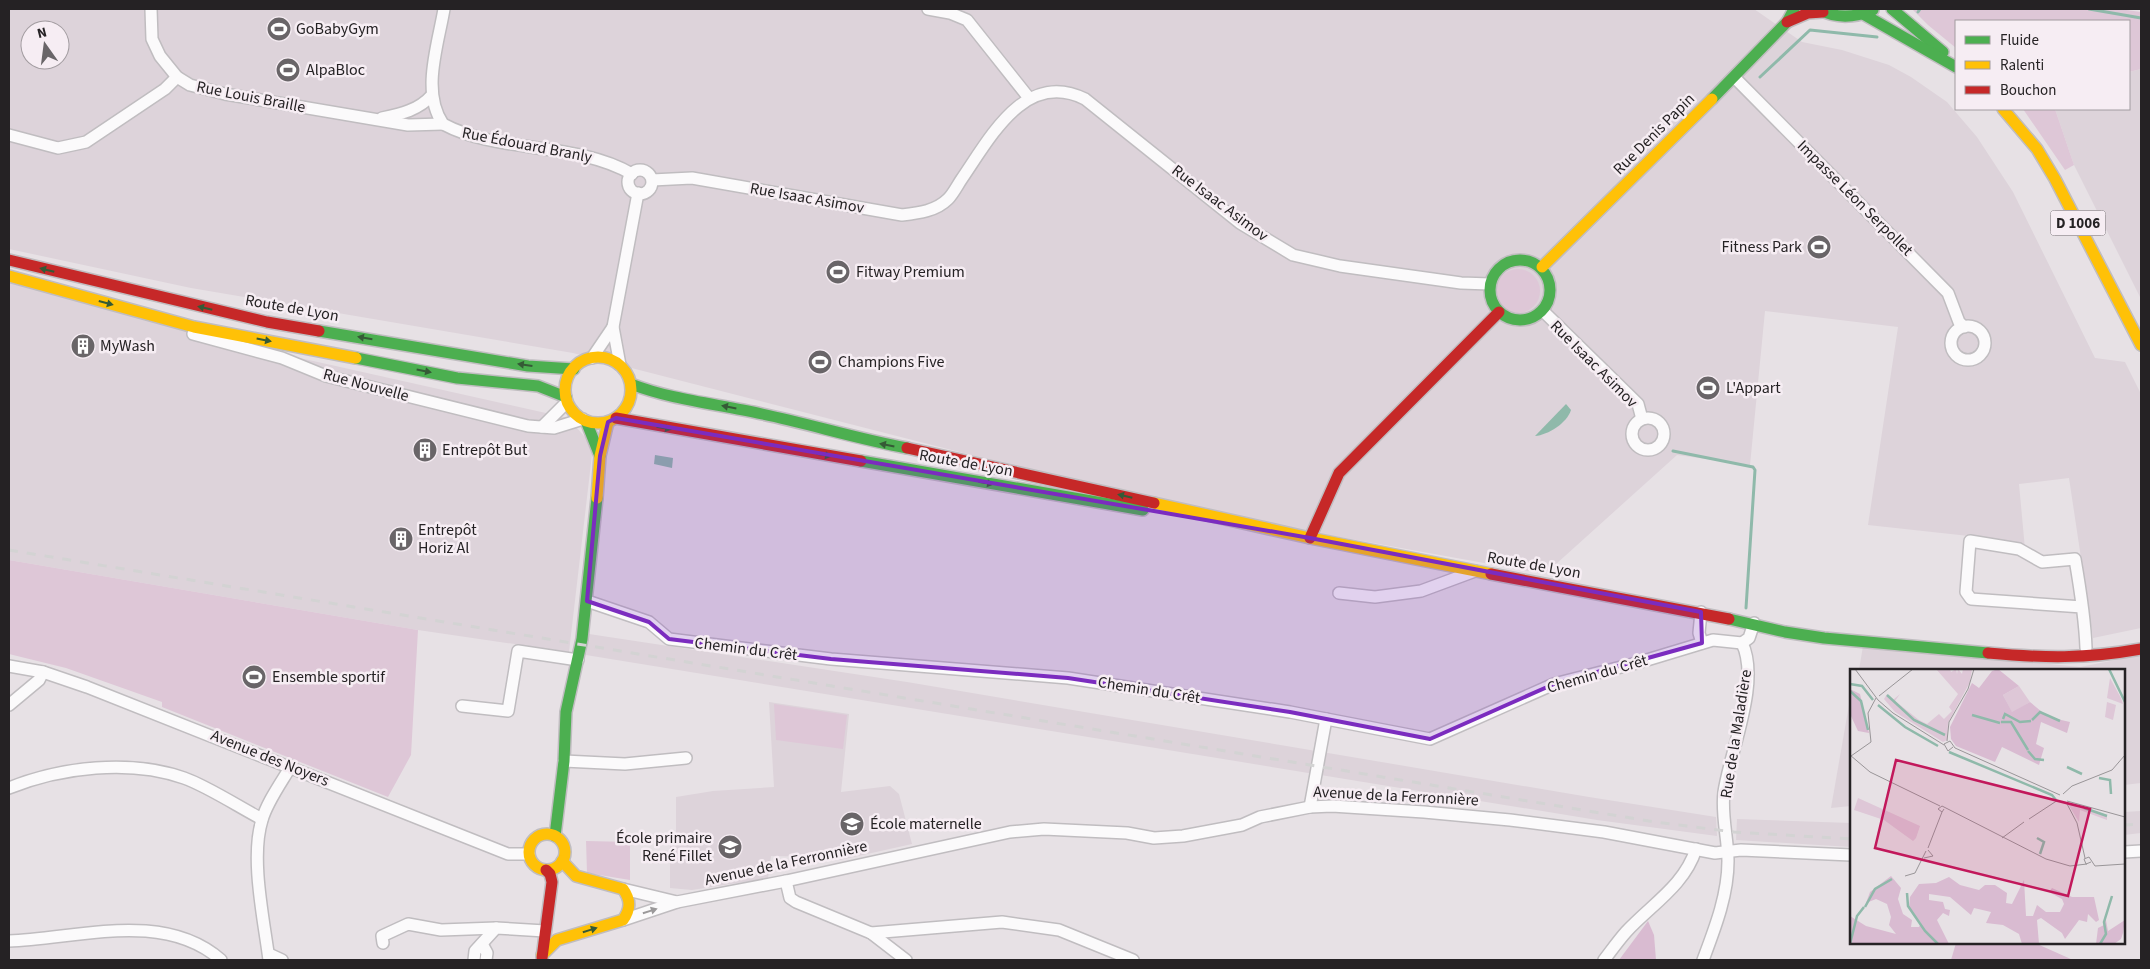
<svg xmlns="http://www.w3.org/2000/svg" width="2150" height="969" viewBox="0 0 2150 969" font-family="'Source Sans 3',sans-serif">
	<rect width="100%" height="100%" fill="#e7e1e5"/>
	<!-- built -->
	<g fill="#ddd3da" fill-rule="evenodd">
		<path d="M9,9H1754L1802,42L1842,50L1889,65L1911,77L1947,102L1977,137L2013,192L2095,358L2125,362L2141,394V628L2093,638L2069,478L2019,484L2025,549L1978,537L1868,525L1898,327L1765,311L1750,465L1677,455L1545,574L1284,527L1026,469L573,353L191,288L9,249ZM30,30H60V60H30Z"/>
		<polygon points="2141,69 2141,299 2074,165 2055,109 2129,109 2129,72"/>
		<polygon points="9,282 215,339 568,418 593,446 569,652 418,630 9,560"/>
		<polygon points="589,634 907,682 1589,797 1716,817 1717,836 1597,820 586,655"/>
		<polygon points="1863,646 2080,667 2141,655 2141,783 2124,785 2124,670 1859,670"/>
		<polygon points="769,702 849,714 841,792 890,786 899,794 912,844 840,860 838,853 821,857 771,856 768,878 692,890 670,888 670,839 676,835 676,797 713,791 774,787"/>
		<polygon points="1849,705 1851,706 1851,806 1831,808"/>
		<polygon points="2141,811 2141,833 2124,835 2124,812"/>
		<polygon points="1737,819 1851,823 1851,847 1736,840"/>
	</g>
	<!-- green -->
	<g fill="#dec7d7">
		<polygon points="1912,9 2119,9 2141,12 2141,69 2129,72 2129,21 1956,21 1956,48 1928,25"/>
		<polygon points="2023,109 2055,109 2074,165 2065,170"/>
		<circle cx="1518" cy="291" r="22"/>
		<polygon points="9,560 418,630 411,755 388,797 162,707 162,702 66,668 9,654"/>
		<polygon points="774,704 847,715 843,749 776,740"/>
		<polygon points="586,841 630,842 630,880 587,873"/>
	</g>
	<!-- forest -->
	<g fill="#d9bbd1">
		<polygon points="1648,921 1654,935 1656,960 1619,960"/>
		<polygon points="1956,943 2035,943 2073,960 1951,960"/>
	</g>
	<!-- water -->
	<g fill="#8fb9aa">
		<path d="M1566,404L1571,410C1567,423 1548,435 1535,436Z"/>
		<polygon points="655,455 673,458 672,468 654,464"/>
	</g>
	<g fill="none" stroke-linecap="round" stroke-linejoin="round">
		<!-- stream -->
		<g stroke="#8fb9aa" stroke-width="3">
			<polyline points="2089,9 2141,18"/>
			<polyline points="1918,12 1920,9"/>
			<polyline points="1760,77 1810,30 1877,37"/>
			<polyline points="1673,451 1753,467 1755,470 1746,608"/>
		</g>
		<defs>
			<g id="street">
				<polyline points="151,9 152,39 160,56 177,77 190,85 225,94 408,125 443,124"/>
				<path d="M444,9C438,45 421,92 443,124C499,154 575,141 632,174"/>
				<polyline points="928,9 950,13 967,20 1029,98"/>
				<polyline points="1734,77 1948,293 1959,322 1964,327"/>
				<path d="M382,118C401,114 419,110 432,95"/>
				<polyline points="9,135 58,148 86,142 165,89 177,77"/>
				<circle cx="640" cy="182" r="12"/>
				<path d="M652,180L692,178L902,215C919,213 936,211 948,199C953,194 957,186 961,180C990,138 1025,69 1085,99L1240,223L1293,255L1340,266L1461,283L1490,284"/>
				<polyline points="1543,311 1638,404 1642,419"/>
				<circle cx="1968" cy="343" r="17"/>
				<polyline points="193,334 282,358 326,376 528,426 554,428 583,419"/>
				<polyline points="592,358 613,327"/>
				<polyline points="620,365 613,327 638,193"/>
				<circle cx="1648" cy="434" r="16"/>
				<polyline points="542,427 567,402"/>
				<polyline points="1339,593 1375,597 1421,591 1475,571"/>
				<polyline points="587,601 649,622 669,639 831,659 1068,678 1290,712 1430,739 1554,684 1637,663 1713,640 1742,643"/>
				<path d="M2082,607L1971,599L1966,592L1970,541L2019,549L2042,562L2075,559C2080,588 2085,618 2086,648"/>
				<polyline points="1701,612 1699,633 1702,643"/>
				<polyline points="1742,643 1749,638 1754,623"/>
				<polyline points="9,666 43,672 87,687 508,854 529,854"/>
				<polyline points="9,705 39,680 43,672"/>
				<polyline points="462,706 508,711 518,651 578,660"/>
				<polyline points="564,761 625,764 686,758"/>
				<path d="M9,788C61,767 130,759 184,778C207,786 239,807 262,819"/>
				<polyline points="1310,807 1326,719"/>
				<polyline points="2124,852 2141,851"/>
				<polyline points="786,881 790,898 796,902 871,933 906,960"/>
				<polyline points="623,889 677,902"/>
				<polyline points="623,920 677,902 786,881 1010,832 1044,829 1127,833 1154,838 1183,836 1242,825 1260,817 1310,807 1332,806 1424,812 1510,820 1604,832 1715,853 1741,850 1851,855"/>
				<polyline points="871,933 1002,922 1059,930 1133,960"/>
				<path d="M9,941C76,939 163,909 221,960"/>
				<polyline points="383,943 382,936 408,924 441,930 496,928"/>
				<polyline points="482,944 487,953 486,960"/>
				<polyline points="269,954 282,960"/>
				<path d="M269,960C264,920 250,858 262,820C267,802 281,783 291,766"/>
				<polyline points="474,960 475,951 496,928 545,931"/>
				<path d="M1604,960C1611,951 1618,941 1626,932C1652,904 1684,886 1696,849"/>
				<path d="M1703,960C1715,928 1728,895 1728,861C1728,838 1721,815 1724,792C1730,751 1761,682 1742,643"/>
			</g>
			<g id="fast">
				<path d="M1818,9C1836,19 1854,18 1873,10"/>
				<polyline points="1892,9 1943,52"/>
				<polyline points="1863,14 1956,67"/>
				<polyline points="1712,99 1787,22 1794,9"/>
				<circle cx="1520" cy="290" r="30"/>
				<polyline points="319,331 528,366 574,369"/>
				<polyline points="356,358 457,378 538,386 566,397"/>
				<path d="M631,384C672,400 718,404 762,414C810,424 858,439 907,448"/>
				<polyline points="586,421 600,456"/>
				<polyline points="861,461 1143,510"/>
				<polyline points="1729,619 1785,632 1824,638 1988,653"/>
				<polyline points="555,836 564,761 566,712 582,639 597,498"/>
			</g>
			<g id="slow">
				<polyline points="2003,109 2037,149 2055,179 2141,345"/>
				<polyline points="1542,267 1712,99"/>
				<polyline points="9,276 194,327 356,358"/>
				<circle cx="598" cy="390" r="33"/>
				<polyline points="597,498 600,456 608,422"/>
				<polyline points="1154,503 1310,538 1491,574"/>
				<circle cx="547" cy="852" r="18"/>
				<path d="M542,955L557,940L623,920C631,909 631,900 623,889L576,876L562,861"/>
			</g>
			<g id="jam">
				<polyline points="1787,22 1808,13 1823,12"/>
				<polyline points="9,260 267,322 319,331"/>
				<polyline points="616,418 861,461"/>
				<polyline points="907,448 1154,503"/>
				<polyline points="1310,538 1339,473 1499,312"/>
				<polyline points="1491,574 1729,619"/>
				<path d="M1988,653C2044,658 2085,659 2141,649"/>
				<polyline points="542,958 552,882 550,874 546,870"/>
			</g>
		</defs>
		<!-- street casing -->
		<use href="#street" stroke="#c0bdc0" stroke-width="14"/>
		<!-- fast casing -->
		<use href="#fast" stroke="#c0bdc0" stroke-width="14"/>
		<!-- slow casing -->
		<use href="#slow" stroke="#c0bdc0" stroke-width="14"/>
		<!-- jam casing -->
		<use href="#jam" stroke="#c0bdc0" stroke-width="14"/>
		<!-- street -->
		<use href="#street" stroke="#fbfafb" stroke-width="11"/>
		<!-- fast -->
		<use href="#fast" stroke="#4caf50" stroke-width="11"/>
		<!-- slow -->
		<use href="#slow" stroke="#ffc107" stroke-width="11"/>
		<!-- jam -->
		<use href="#jam" stroke="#c62828" stroke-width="11"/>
		<!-- rail -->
		<g stroke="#d3d3d3" stroke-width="3" stroke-dasharray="9 9" stroke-linecap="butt">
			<polyline points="9,550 1655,822 1734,832 1851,839"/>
			<polyline points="2124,825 2141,824"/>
		</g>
	</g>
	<!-- one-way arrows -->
	<defs><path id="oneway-solid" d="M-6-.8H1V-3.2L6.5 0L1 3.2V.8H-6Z" transform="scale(1.25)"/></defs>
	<g fill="#355a36">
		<use href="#oneway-solid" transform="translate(47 270) rotate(-166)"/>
		<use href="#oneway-solid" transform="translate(106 303) rotate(15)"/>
		<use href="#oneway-solid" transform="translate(205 308) rotate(-167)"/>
		<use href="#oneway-solid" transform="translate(365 338) rotate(-170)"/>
		<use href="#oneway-solid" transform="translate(264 340) rotate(11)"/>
		<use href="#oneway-solid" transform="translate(525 365) rotate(-172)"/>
		<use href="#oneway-solid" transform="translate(424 371) rotate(11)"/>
		<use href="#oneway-solid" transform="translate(729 407) rotate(-169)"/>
		<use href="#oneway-solid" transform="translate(664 428) rotate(10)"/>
		<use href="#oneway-solid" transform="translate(887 445) rotate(-169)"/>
		<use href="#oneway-solid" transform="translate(824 455) rotate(10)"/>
		<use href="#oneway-solid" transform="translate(986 483) rotate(10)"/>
		<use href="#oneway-solid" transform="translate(1125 496) rotate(-167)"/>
		<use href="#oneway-solid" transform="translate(590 930) rotate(-17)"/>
	</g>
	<use fill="#9b999a" href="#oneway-solid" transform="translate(650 911) rotate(-18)"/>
	<!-- marked area -->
	<path fill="#7b2cbf" fill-opacity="0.2" stroke="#7b2cbf" stroke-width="4" stroke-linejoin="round" d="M616,418L1310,538L1701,612L1702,643L1554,684L1430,739L1290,712L1068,678L831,659L669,639L649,622L587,601L600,456L608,422Z"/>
	<!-- icons -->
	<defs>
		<symbol id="stadium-disc" viewBox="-11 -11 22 22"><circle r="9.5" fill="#696568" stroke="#f6edf3"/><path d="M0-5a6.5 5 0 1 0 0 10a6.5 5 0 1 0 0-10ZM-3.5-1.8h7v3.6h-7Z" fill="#fff"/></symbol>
		<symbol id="building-disc" viewBox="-11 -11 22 22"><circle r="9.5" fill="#696568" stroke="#f6edf3"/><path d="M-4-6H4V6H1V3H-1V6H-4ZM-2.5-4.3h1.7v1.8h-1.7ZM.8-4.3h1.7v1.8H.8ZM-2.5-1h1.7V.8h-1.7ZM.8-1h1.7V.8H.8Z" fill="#fff"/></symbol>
		<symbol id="school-disc" viewBox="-11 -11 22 22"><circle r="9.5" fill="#696568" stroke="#f6edf3"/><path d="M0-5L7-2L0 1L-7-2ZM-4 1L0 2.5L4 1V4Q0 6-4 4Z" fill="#fff"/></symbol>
	</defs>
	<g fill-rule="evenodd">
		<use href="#stadium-disc" x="265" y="15" width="28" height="28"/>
		<use href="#stadium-disc" x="274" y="56" width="28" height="28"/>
		<use href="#stadium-disc" x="1805" y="233" width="28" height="28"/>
		<use href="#stadium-disc" x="824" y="258" width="28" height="28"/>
		<use href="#building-disc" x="69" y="332" width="28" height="28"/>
		<use href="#stadium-disc" x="806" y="348" width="28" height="28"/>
		<use href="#stadium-disc" x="1694" y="374" width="28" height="28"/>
		<use href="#building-disc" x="411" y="436" width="28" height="28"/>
		<use href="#building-disc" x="387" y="525" width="28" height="28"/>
		<use href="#stadium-disc" x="240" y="663" width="28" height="28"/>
		<use href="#school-disc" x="838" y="810" width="28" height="28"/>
		<use href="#school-disc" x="716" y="833" width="28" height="28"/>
	</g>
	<g text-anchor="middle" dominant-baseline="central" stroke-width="5" stroke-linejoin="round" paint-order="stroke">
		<!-- shield labels -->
		<rect fill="#f6edf3" stroke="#645f62" stroke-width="1" x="2050.5" y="210.5" width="55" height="25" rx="4"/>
		<g font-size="15" font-weight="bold" fill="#252224">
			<text x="2078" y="223">D 1006</text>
		</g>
		<!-- poi labels -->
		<g font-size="16" fill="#252224" stroke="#f6edf3" text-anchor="start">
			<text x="296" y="29">GoBabyGym</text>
			<text x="306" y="70">AlpaBloc</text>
			<text x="1802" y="247" text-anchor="end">Fitness Park</text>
			<text x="856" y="272">Fitway Premium</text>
			<text x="100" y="346">MyWash</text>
			<text x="838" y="362">Champions Five</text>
			<text x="1726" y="388">L'Appart</text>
			<text x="442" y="450">Entrepôt But</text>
			<text x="418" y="530">Entrepôt<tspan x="418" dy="18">Horiz Al</tspan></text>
			<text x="272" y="677">Ensemble sportif</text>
			<text x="870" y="824">École maternelle</text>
			<text x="712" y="838" text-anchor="end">École primaire<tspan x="712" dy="18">René Fillet</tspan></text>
		</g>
		<!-- street labels -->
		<g font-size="16" fill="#252224" stroke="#f6edf3">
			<text transform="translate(251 97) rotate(11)">Rue Louis Braille</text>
			<text transform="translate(1654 134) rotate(-45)">Rue Denis Papin</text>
			<text transform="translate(527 145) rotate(11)">Rue Édouard Branly</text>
			<text transform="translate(807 198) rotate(10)">Rue Isaac Asimov</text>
			<text transform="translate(1855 198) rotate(45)">Impasse Léon Serpollet</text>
			<text transform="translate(1220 203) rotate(37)">Rue Isaac Asimov</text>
			<text transform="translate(292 308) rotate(10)">Route de Lyon</text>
			<text transform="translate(1594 364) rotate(45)">Rue Isaac Asimov</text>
			<text transform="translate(366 385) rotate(15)">Rue Nouvelle</text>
			<text transform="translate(966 463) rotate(10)">Route de Lyon</text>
			<text transform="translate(1534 565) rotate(10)">Route de Lyon</text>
			<text transform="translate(746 649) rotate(7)">Chemin du Crêt</text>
			<text transform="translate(1597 674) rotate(-16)">Chemin du Crêt</text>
			<text transform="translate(1149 690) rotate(9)">Chemin du Crêt</text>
			<text transform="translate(1736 734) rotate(-81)">Rue de la Maladière</text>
			<text transform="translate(270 758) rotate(22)">Avenue des Noyers</text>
			<text transform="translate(1396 796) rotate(3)">Avenue de la Ferronnière</text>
			<text transform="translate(786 863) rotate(-12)">Avenue de la Ferronnière</text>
		</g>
	</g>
	<!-- overview -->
	<g transform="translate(1850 669)">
		<rect width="275" height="275" fill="#e7e1e5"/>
		<path d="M86,0H100L101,3L106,0L107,5L108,0L112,5L113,0H122L120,13L98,54L97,71L93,73L45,43L34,30L37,25L43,31L50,25L45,32L69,51L77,55L89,45L94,50L102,42L99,38L108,25ZM260,9L271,29L273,35L257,29ZM169,17L180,33L162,44L153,26ZM257,33L266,36L263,51L255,48ZM8,129L70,157L66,169L63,172L34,151L4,141ZM221,133L257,146V151L230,141L229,153L218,135Z" fill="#dec7d7"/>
		<path d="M148,0L169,17L153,26L162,43L180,33L198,48L220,53L217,64L191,53L186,75L194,79L189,96L152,78L145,93L106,77L101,70L100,58L122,14L129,19L142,2ZM0,20L10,25L19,64L8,62L0,45ZM41,207L51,219L48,230L53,245L62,251L61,258H69L71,254L59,239L60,228L69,215L86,214L99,208L110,216L129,221L135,216H145L157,224L156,234L162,235L174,211L176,247H183L187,236L196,243H210L214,235L212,230L199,223L202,219L222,228H244L249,251L246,253L238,245L237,253L229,251L215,270L212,264L191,249L187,251L189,275H172L169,265L153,256L136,254L141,243L124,239L121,246L100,228L79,225V231L93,233L95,240L100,241L99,247L93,244L87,251L99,275H1L0,247L16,257L46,265L39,256L41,248L37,235L26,230L16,234L20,223ZM255,246L258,262L275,251L273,264L271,270L264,275H246L248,259L254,256Z" fill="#d9bbd1"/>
		<path fill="none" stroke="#8fb9aa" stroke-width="2.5" d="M259,0L275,33M0,15L12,17L23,31M0,22L11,32L18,61M37,26L64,51L95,66M28,36L55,58L88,77M122,46L150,54M153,50L155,45L170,53L181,52M182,51L190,43L210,52M151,53H161L178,81M178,82L185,90L194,91M99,83L202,126L206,131M217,98L232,105M249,109L260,111L261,125M234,139L257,147M187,169L194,173L190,185M57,224L58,237L75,262L88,275M15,238L25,220L42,210M0,275L7,247L14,238M250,275L256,265L254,253L262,227"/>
		<path fill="none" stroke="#999598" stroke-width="1" d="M5,0L28,31L43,44L94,76M29,27L63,0M97,72L99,53L118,20L124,0M103,78L98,82L94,75L100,72L105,79L210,126M0,86L20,103L90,137M1,87L21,73L18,44L26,29M213,125L222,117L262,101L275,86M217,132L275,148M216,133L227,154L235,189M94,140L92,143L88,140L92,137L196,190L220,197L237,195M179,150L208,131M152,169L174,153M78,179L92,143M74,189L83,187L78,181M241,193L236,195L234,190L239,188L245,197L275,195M55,207L65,204L76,182"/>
		<path fill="#c2185b" fill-opacity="0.15" stroke="#c2185b" stroke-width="2.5" d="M46,91L240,140L218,227L25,179Z"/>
		<rect width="275" height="275" fill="none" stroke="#252224" stroke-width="2.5"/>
	</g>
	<!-- border -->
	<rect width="2150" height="969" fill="none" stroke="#252224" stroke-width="20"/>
	<!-- legend -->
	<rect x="1955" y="20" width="175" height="90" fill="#f6edf3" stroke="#a29ca0"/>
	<rect x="1965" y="36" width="25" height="8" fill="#4caf50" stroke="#a29ca0"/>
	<text x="2000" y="45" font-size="15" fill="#252224">Fluide</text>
	<rect x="1965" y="61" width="25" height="8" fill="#ffc107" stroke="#a29ca0"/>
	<text x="2000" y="70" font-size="15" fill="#252224">Ralenti</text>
	<rect x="1965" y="86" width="25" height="8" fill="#c62828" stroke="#a29ca0"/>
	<text x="2000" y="95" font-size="15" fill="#252224">Bouchon</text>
	<!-- north arrow -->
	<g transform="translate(45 45) rotate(346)"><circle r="24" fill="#f6edf3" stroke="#a29ca0"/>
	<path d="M0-4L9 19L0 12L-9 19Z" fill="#696568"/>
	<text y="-8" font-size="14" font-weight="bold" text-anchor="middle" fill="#252224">N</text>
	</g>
</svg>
